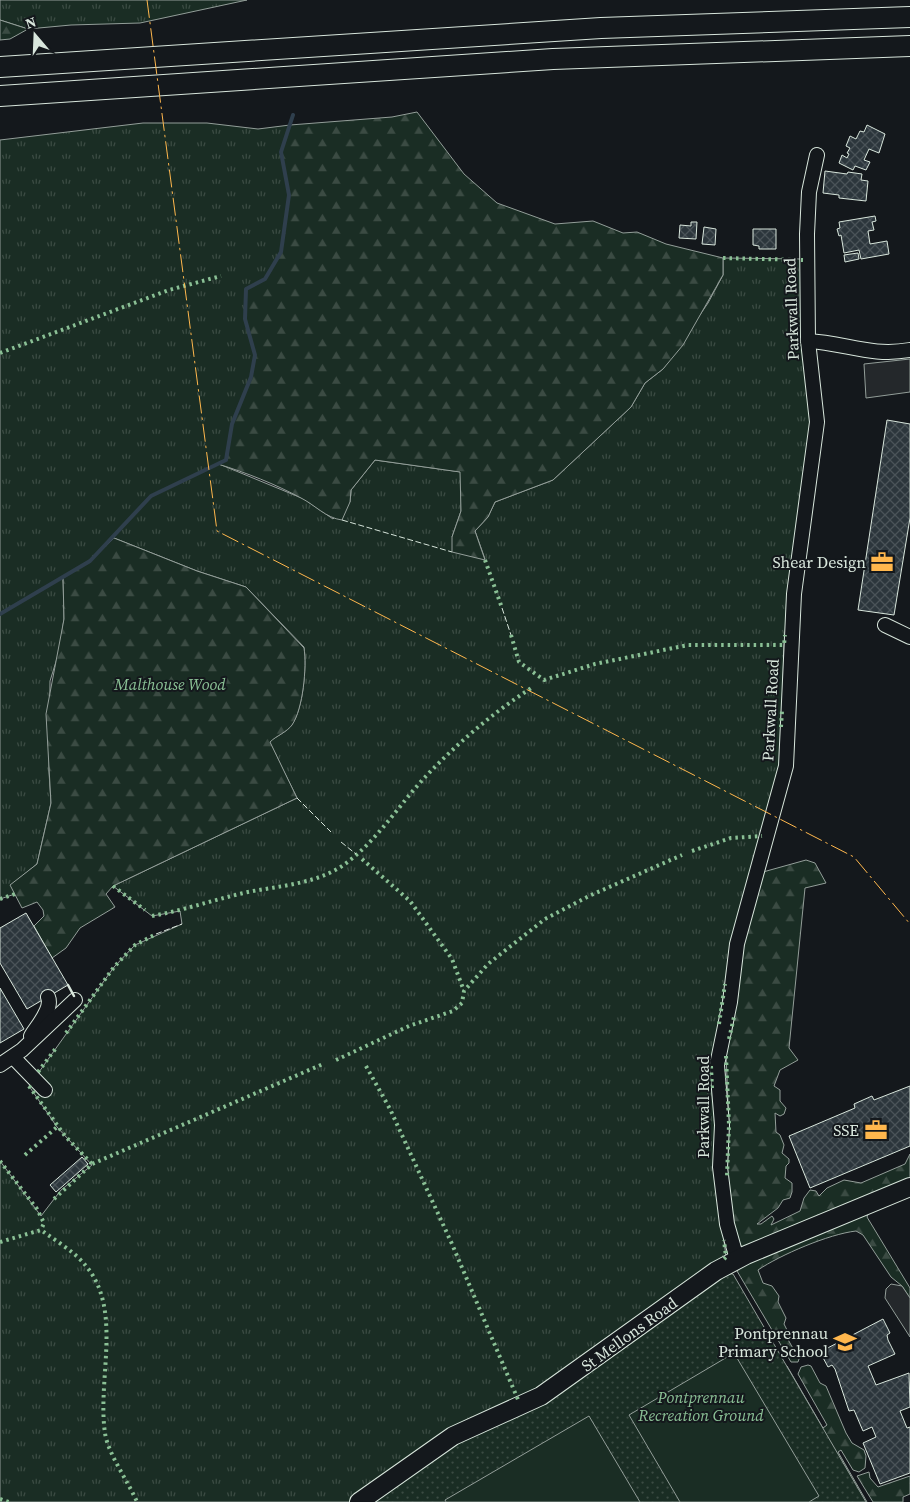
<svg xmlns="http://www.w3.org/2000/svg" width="910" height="1502" viewBox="0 0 910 1502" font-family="'Source Serif 4',serif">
	<defs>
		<pattern id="grass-tufts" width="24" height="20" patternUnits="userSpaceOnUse" patternTransform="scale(1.25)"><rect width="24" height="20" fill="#1a2d24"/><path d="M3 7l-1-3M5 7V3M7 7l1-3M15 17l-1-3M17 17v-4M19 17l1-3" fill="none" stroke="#3b4b43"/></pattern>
		<pattern id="forest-firs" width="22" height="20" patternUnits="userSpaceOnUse" patternTransform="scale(1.25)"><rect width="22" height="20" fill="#1a2d24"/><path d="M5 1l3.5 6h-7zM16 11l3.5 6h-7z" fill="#3b4b43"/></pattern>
		<pattern id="park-dots" width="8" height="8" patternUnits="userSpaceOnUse" patternTransform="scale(1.25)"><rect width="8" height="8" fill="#1a2d24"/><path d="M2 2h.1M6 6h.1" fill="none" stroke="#3b4b43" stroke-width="1.8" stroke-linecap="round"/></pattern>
		<pattern id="building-cross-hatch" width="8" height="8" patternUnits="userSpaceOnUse" patternTransform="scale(1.25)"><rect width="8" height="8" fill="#2c363c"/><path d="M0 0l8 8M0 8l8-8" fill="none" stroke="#4a5358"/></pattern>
	</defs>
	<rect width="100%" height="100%" fill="#14181c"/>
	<!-- grass -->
	<g fill="url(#grass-tufts)" stroke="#939e99">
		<polygon points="0,0 247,0 140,23 71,25 28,29 0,20"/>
		<path d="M143,123H207L258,129L290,125L281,152L289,195L281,252L245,319L255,355L251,377L232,424L226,460L219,464L304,499L333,519L350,502L351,490L375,460L461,472V511L452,537L485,559L475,531L488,517L495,502L553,480L631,407L645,383L663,369L708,303L723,275V258L803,259L813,419L784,645L781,758L731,953L710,1072L717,1125L726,1257L582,1362L351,1502H0V1161L41,1216L61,1190L92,1165L57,1127L29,1086L114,967L135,945L182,924L180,911L152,916L113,886L297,798L269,741C276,737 284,733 289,728C303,715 307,666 304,647L246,587L197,571L114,538L90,561L63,576L64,619L59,652L50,681L49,772L51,803L37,864L11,885L15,894L0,899V140Z"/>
	</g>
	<!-- forest -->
	<g fill="url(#forest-firs)" stroke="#939e99">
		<polygon points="0,20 28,29 10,39 0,40"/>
		<path d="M417,112L464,174L497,203L555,224L593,221L623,233L637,232L666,244L723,258V275L683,345L663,369L645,383L631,407L553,480L495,502L488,517L475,531L485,560L452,552V537L461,511L460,472L375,460L351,490L350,502L342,520C326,518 315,505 301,498C275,484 247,473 218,464L226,460L232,424L251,377L255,355L245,319L246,289L265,279L281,252L289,195L281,152L290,125L392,117Z"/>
		<path d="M114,538L197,571L246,587L304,648C307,667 303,709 292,725C287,732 276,736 270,742L297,798L113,886L106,894L115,907L80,928L66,948L52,958L34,926L44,916L43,910L37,902L22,908L10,885L37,864L51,803L46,714L64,619L63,576L90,561Z"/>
		<path d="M806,860L815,863L826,883L805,888L789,1048L798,1060L780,1070L774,1086L780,1090V1101L786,1108L784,1114L780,1116L775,1113L776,1132L780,1135L784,1145L782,1153L789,1159V1163L786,1166L785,1178L792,1183V1192L790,1198L783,1200L778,1208L757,1224H761L772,1216L774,1219L771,1225L800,1211L804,1198L810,1190L816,1191L819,1196L827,1188L844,1180L861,1183L905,1164L910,1154V1195L869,1212L867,1217L910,1288V1298L902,1286L891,1277L863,1235L856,1231C829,1234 780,1255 758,1270L763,1283L772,1286L779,1296L778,1302L786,1318L784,1324L789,1334L786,1336L799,1359L798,1362H791L737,1271L744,1247L741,1246L726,1257L717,1184L727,1183L729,1125L726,1054L733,1025L745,936L763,872Z"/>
		<polygon points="808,1365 811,1366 820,1383 826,1386 846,1433 852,1443 864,1450 866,1456 865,1468 859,1472 853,1470 841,1450 838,1452 867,1502 835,1502 787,1366 823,1428 827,1425 798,1374 801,1367"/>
		<polygon points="869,1472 870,1478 878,1487 910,1476 910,1494 903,1497 903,1502 873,1502 857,1476"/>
	</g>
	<!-- park -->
	<polygon fill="url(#park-dots)" stroke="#939e99" points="723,1273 733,1274 866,1502 366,1502 457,1440"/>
	<!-- pitch -->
	<g fill="#1a2d24" stroke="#939e99">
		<polygon points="734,1353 819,1496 809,1502 680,1502 629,1415"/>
		<polygon points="589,1416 640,1502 446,1502 445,1500"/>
	</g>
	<!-- parking -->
	<g fill="#24282b" stroke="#939e99">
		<polygon points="910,359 910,392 866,398 864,364"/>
		<polygon points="891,1284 902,1286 910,1298 910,1337 885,1298 886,1289"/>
	</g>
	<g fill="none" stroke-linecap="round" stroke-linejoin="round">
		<!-- stream -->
		<polyline stroke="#2f3f4d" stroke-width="4" points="0,614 90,561 151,496 226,460 232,424 251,377 255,355 245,319 246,289 265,279 281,252 289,195 281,152 293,115"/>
	</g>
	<!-- building -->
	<g fill="url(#building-cross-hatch)" stroke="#d8e6dc">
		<polygon points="867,125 885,134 879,153 869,149 864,160 870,162 866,170 855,166 853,170 839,163 842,155 847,158 849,154 847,153 850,148 846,146 850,136 856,139 860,131 864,132"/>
		<polygon points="825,171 847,174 848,172 862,174 861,180 868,181 866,201 839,198 839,195 823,193"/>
		<polygon points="875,216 876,221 872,222 874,230 868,231 870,244 887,241 889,254 861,259 859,250 844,253 841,235 839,236 837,229 840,228 839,222"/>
		<polygon points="691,222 697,222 696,239 679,238 680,225 691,226"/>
		<polygon points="704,227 716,229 715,245 702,244"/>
		<polygon points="753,229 776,229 776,249 759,249 759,246 753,245"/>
		<polygon points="858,253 859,259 845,262 844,255"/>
		<polygon points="887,420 910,424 910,518 894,615 858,610"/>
		<polygon points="26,913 68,985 27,1009 0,963 0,928"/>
		<polygon points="0,988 24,1029 0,1043"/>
		<polygon points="910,1086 910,1146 810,1188 789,1136 855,1108 854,1104 872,1096 874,1100"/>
		<polygon points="82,1157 88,1164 56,1192 50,1185"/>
		<polygon points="883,1319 890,1333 887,1335 888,1340 895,1354 868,1366 876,1385 909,1373 910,1407 900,1411 907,1428 910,1427 910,1473 880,1484 863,1443 876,1437 872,1427 863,1431 854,1410 849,1411 835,1369 832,1365 828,1367 820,1352"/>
	</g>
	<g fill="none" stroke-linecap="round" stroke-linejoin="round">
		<defs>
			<g id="minor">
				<path d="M808,341C846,343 871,357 910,350"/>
				<polyline points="885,625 910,637"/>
				<path d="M31,1036C37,1026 53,1009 48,997"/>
				<polyline points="13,1057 45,1090"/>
				<polyline points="0,1065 22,1050 75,1000"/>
				<polyline points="737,1259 727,1224 720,1167 722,1125 717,1065 730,1002 737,944 786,766 794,594 817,422 808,341 807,234 809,192 817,155"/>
			</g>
			<polyline id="major" points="359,1502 453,1436 541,1396 716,1271 746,1255 910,1187"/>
			<g id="highway">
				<polyline points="0,67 601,28 910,17"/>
				<polyline points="0,96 553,59 910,46"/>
			</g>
		</defs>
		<!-- minor casing -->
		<use href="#minor" stroke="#d8e6dc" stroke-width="16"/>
		<!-- major casing -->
		<use href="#major" stroke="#d8e6dc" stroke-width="20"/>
		<!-- highway casing -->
		<use href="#highway" stroke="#d8e6dc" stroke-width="22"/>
		<!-- minor -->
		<use href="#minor" stroke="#14181c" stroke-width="14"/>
		<!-- major -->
		<use href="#major" stroke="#14181c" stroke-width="18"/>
		<!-- highway -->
		<use href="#highway" stroke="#14181c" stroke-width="20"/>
		<!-- hedge -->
		<g stroke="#8ac095" stroke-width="4" stroke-dasharray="2.5 4" stroke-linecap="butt">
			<polyline points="723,258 803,260"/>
			<polyline points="0,353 169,290 221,276"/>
			<polyline points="485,560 502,608"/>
			<polyline points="511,635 519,662 544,680 595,664 688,645 784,645 785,635"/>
			<polyline points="781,727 782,711"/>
			<polyline points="692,851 731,838 762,836"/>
			<polyline points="362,859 410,901 452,959 464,991"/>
			<polyline points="113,886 145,910"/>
			<polyline points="0,899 15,894"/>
			<path d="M152,916C185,910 216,899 248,892C279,886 312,884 339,868C375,845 399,804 428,774C460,741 495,711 533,687"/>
			<polyline points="719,1024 725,984"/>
			<polyline points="66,1033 114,967 135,945 156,934"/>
			<polyline points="729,1039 734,1017"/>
			<polyline points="726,1056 729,1125 727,1176"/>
			<polyline points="336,1060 409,1026 453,1011 462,1003 464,991 488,964 545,919 589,896 682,855"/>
			<polyline points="366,1066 390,1109 452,1244 519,1402"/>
			<polyline points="711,1066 712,1089"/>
			<polyline points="38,1072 56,1048"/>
			<polyline points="29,1086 65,1136 92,1164"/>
			<polyline points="25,1155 57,1127"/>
			<polyline points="0,1161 37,1209 44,1223 41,1230"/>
			<polyline points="54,1199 92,1164 323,1064"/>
			<path d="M0,1242L41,1230C56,1241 75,1252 86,1266C123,1310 97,1379 105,1433C108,1454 128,1481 137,1502"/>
			<polyline points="724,1259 726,1257 724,1240"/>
			<polyline points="0,1499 9,1502"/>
		</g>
		<!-- fence -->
		<g stroke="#d8e6dc" stroke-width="1" stroke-dasharray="6 2.5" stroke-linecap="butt">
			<polyline points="342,520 452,552"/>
			<polyline points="502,608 511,635"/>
			<polyline points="297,798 331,832"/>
			<polyline points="341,842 356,854"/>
			<polyline points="156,934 182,924"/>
		</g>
		<!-- wall -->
		<polyline stroke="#d8e6dc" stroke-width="2.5" points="68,985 74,996"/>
		<!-- power -->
		<polyline stroke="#ffb74d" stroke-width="1" stroke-dasharray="18 4 2.5 4" stroke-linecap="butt" points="147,0 217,531 854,857 910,924"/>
	</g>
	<!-- icons -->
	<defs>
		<symbol id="office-bare" viewBox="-9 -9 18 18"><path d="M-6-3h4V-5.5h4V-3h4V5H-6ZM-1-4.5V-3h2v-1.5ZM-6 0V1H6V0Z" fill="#ffb74d" stroke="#14181c" stroke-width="2.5" paint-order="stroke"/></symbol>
		<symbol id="school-bare" viewBox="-9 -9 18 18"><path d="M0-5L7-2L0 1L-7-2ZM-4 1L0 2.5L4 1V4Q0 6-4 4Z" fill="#ffb74d" stroke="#14181c" stroke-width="2.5" paint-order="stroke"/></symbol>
	</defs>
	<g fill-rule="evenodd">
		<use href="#office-bare" x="866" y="546" width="32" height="32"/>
		<use href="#office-bare" x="860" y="1114" width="32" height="32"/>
		<use href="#school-bare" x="829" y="1326" width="32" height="32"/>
	</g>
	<g text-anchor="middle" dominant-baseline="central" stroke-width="4" stroke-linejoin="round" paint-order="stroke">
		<!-- street labels -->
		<g font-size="16" fill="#d8e6dc" stroke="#14181c">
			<text transform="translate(791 309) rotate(-92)">Parkwall Road</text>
			<text transform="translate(770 710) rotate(-87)">Parkwall Road</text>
			<text transform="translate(703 1107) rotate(-90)">Parkwall Road</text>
			<text transform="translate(629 1334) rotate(-36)">St Mellons Road</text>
		</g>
		<!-- poi labels -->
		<g font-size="16" fill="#d8e6dc" stroke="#14181c" text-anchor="end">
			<text x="866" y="562">Shear Design</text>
			<text x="859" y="1130">SSE</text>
			<text x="828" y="1333">Pontprennau<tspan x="828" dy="18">Primary School</tspan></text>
		</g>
		<!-- park labels -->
		<g font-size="16" font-style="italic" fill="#8ac095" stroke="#14181c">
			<text x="170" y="684">Malthouse Wood</text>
			<text x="701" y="1397">Pontprennau<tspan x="701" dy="18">Recreation Ground</tspan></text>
		</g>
	</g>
	<!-- north arrow -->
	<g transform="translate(35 35) rotate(341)" stroke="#14181c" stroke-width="4" paint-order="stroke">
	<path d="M0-4L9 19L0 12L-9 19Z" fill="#d8e6dc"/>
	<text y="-8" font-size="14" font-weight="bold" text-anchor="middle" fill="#d8e6dc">N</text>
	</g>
</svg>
